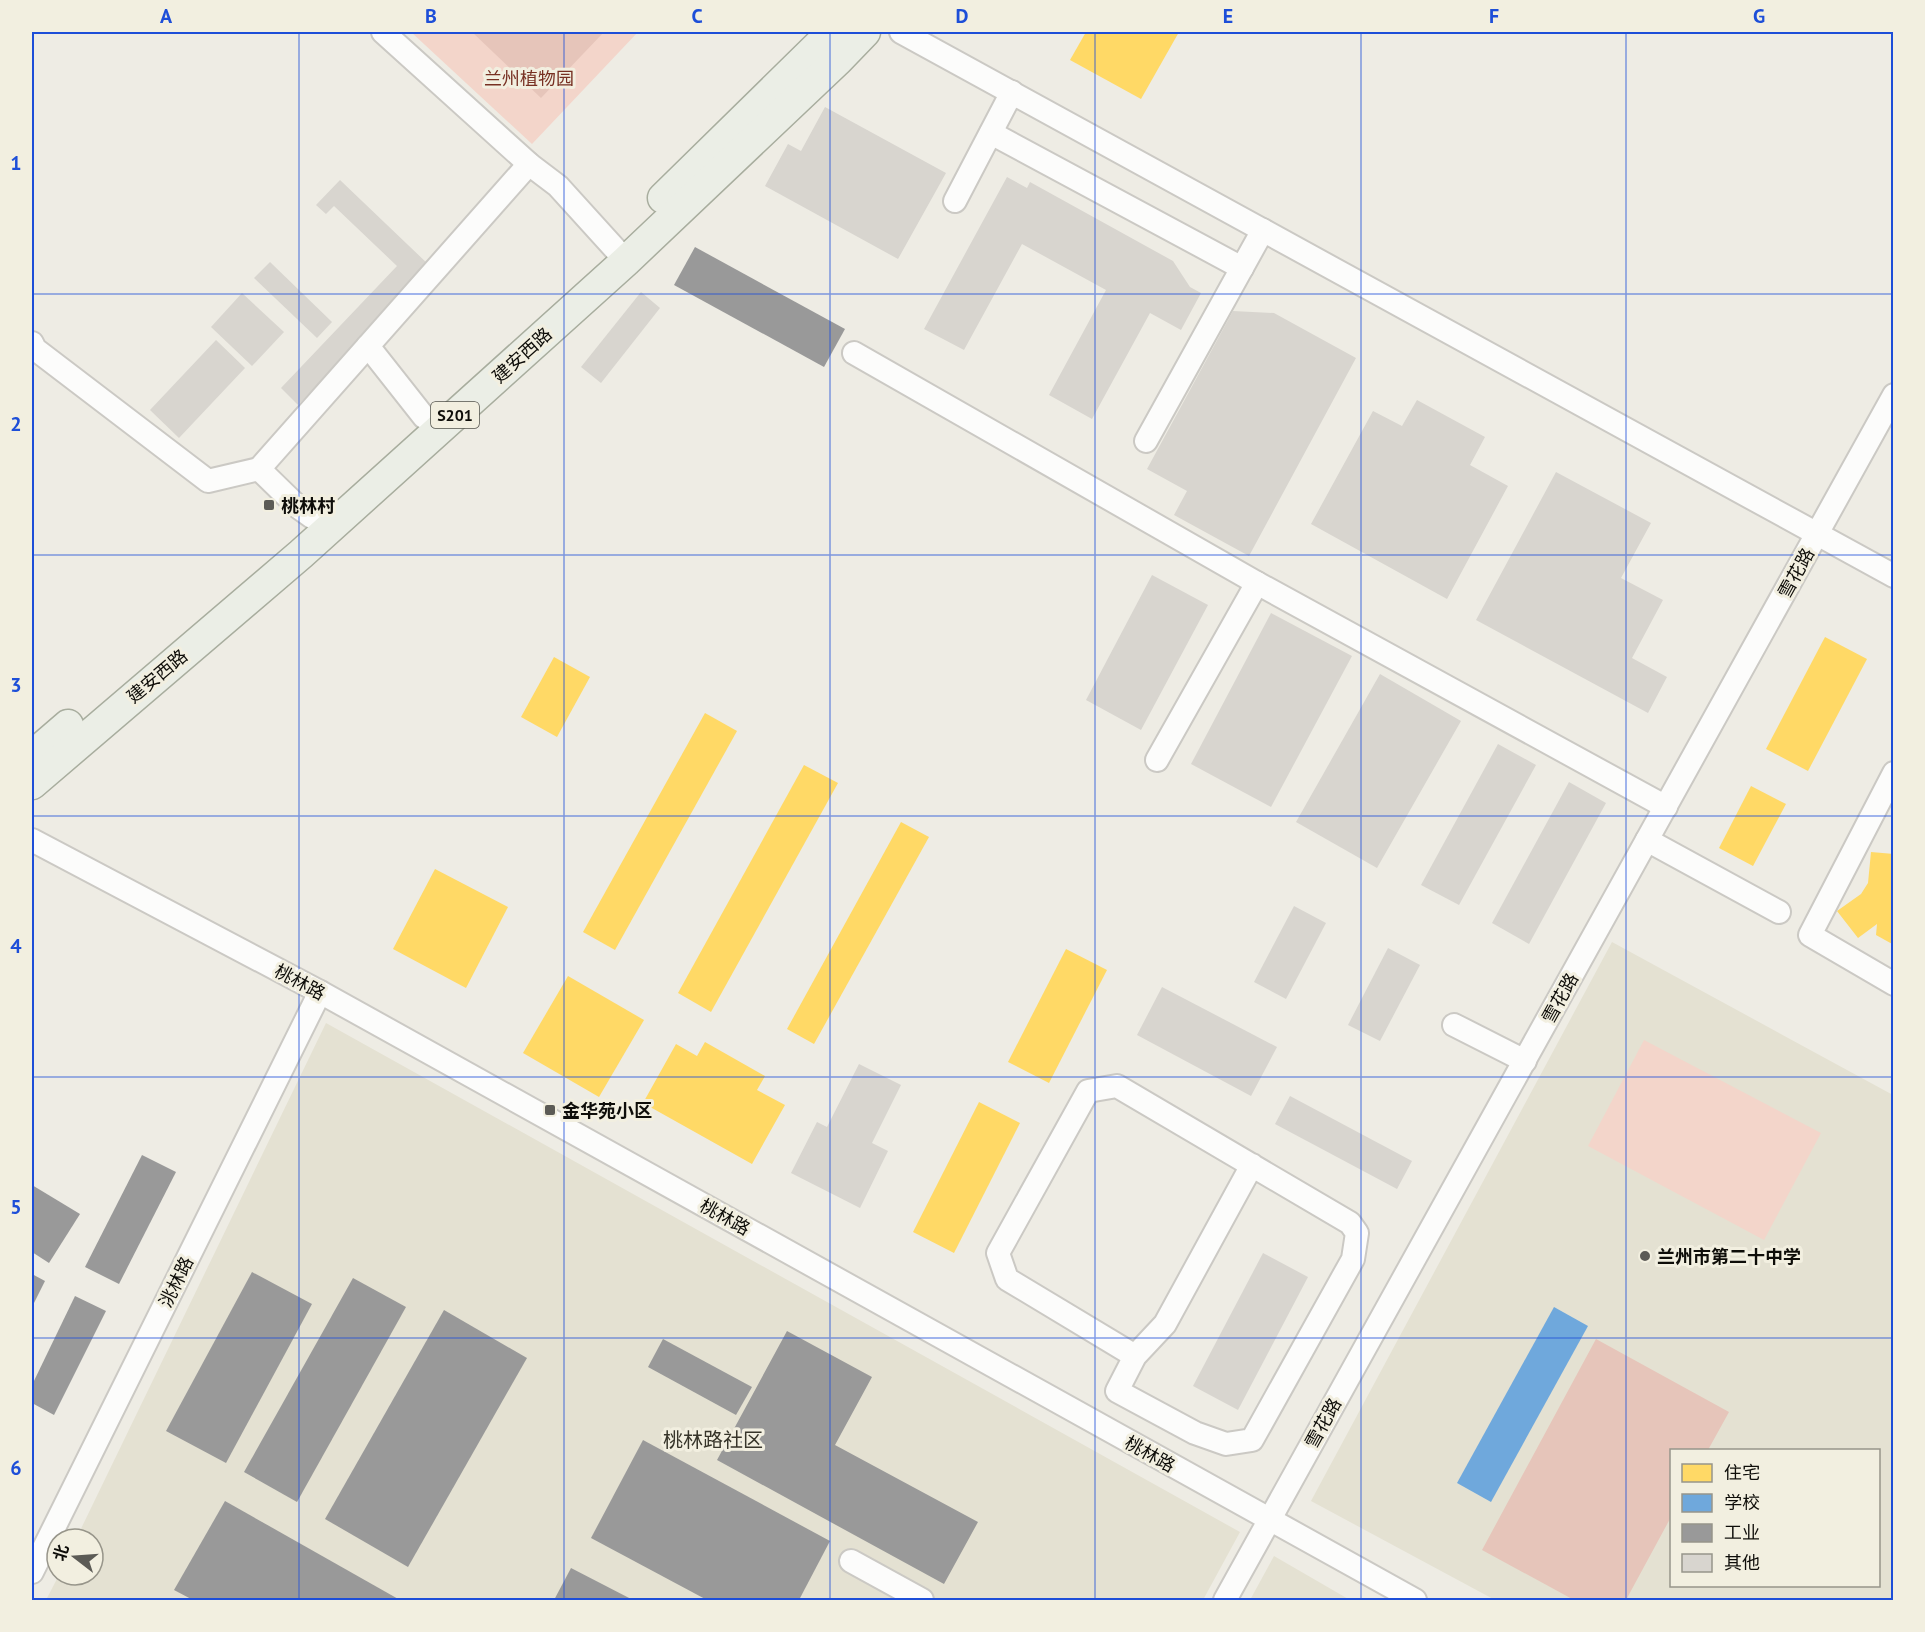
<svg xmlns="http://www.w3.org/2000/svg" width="1925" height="1632" viewBox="0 0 1925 1632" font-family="'PT Sans','Noto Sans SC',sans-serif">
	<rect width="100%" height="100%" fill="#eeece4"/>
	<!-- built -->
	<g fill="#e4e1d2" fill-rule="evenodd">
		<path d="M1612,942L1893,1095V1600H1495L1311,1501ZM1672,1450H1878V1586H1672Z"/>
		<polygon points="326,1023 1240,1532 1203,1600 46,1600 59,1575 93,1575 93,1539 76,1539"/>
		<polygon points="1274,1556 1350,1600 1250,1600"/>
	</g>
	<!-- green -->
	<g fill="#f3d5ca">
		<polygon points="411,32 638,32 532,144"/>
		<polygon points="1644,1040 1821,1133 1764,1240 1588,1146"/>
	</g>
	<!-- forest -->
	<g fill="#e6c5ba">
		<polygon points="472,32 604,32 541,98"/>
		<polygon points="1596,1339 1729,1412 1708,1450 1672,1450 1671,1517 1626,1600 1574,1600 1482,1550"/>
	</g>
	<!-- homes -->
	<g fill="#ffd966">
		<polygon points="1086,32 1179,32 1141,99 1070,60"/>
		<polygon points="1825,637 1867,659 1808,771 1766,749"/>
		<polygon points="554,657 590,677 557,737 521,717"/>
		<polygon points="705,713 737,731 615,950 583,932"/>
		<polygon points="804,765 838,783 711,1012 678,993"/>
		<polygon points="1751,786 1786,804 1753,866 1719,848"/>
		<polygon points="901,822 929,837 814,1044 787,1029"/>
		<polygon points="1871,852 1894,854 1894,945 1876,935 1877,924 1858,938 1837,911 1861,894 1868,883"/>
		<polygon points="435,869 508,907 466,988 393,949"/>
		<polygon points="1066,949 1107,970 1049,1083 1008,1062"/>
		<polygon points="568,976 644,1020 599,1097 523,1053"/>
		<polygon points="705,1042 765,1076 757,1090 785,1105 752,1164 643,1103 676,1044 697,1056"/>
		<polygon points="979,1102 1020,1123 954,1253 913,1232"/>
	</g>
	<!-- schools -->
	<polygon fill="#6fa8dc" points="1554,1307 1588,1326 1491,1502 1457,1483"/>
	<!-- industry -->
	<g fill="#999">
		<polygon points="695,247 845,329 824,367 674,285"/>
		<polygon points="142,1155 176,1172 119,1284 85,1267"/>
		<polygon points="32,1185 80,1214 49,1263 32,1252"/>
		<polygon points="252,1272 312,1304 226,1463 166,1431"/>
		<polygon points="32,1274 45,1281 32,1307"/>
		<polygon points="353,1278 406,1307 297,1502 244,1472"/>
		<polygon points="75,1296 106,1311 54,1415 32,1403 32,1385"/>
		<polygon points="444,1310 527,1358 408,1567 325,1519"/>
		<polygon points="787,1331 872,1377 835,1445 978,1522 944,1584 717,1460"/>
		<polygon points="663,1339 752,1387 736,1415 648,1367"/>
		<polygon points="643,1440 830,1541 799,1600 707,1600 591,1538"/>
		<polygon points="225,1501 400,1600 193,1600 174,1590"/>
		<polygon points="571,1568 633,1600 554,1600"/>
	</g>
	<!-- building -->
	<g fill="#d8d5cf">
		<polygon points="825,107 946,173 898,259 765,186 788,144 801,151"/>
		<polygon points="1007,177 1027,188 1030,182 1173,261 1190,287 1201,293 1181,330 1150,313 1092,419 1049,395 1106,290 1022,244 964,350 924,329"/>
		<polygon points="340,180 430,266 298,405 281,388 397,266 334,206 326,214 316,205"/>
		<polygon points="270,262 332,322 317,338 254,278"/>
		<polygon points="641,292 660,308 601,383 581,367"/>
		<polygon points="242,293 284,332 252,366 211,327"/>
		<polygon points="1233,311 1274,313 1356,358 1249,556 1174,515 1187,491 1147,469"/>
		<polygon points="216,340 245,368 179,438 150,410"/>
		<polygon points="1417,400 1485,437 1470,465 1508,486 1447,599 1311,524 1373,411 1402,426"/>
		<polygon points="1556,472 1651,523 1621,578 1663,600 1632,658 1667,677 1648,713 1476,620"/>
		<polygon points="1152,575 1208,605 1141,730 1086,700"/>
		<polygon points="1271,613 1352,656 1271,807 1191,764"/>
		<polygon points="1380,674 1461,721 1377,868 1296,822"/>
		<polygon points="1498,744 1536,765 1459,905 1421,885"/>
		<polygon points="1569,782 1606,803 1529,944 1492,923"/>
		<polygon points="1294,906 1326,923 1286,999 1254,982"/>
		<polygon points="1388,948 1420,965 1380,1041 1348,1025"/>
		<polygon points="1162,987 1277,1047 1251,1096 1137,1035"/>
		<polygon points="859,1064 901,1085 872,1143 888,1151 860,1208 791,1173 817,1122 827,1127"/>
		<polygon points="1290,1096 1412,1161 1397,1189 1275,1124"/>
		<polygon points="1263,1253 1308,1277 1238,1410 1193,1386"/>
	</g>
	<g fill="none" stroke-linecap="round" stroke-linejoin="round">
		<defs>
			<g id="minor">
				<polyline points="383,32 529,164 558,186 626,261"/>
				<polyline points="901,32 1894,576"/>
				<polyline points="991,133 1242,268"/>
				<polyline points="955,201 1012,92"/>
				<polyline points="32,343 35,349 208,481 259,469 298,507 312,517"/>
				<polyline points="368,346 424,417"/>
				<polyline points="854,353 1257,583 1666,807"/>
				<polyline points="1146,441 1263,230"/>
				<polyline points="259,469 529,164"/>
				<polyline points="1157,760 1257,583"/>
				<polyline points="1894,773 1810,935 1894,984"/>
				<polyline points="32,840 320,992 1415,1600"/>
				<polyline points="1647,840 1779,912"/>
				<polyline points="1454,1025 1525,1061"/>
				<polyline points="1135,1356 1007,1279 998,1253 1088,1091 1117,1086 1350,1223 1357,1233 1353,1259 1252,1440 1226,1444 1195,1433 1117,1391 1135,1356 1165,1324 1252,1165"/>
				<polyline points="851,1561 922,1600"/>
				<polyline points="32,1572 320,992"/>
				<polyline points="1225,1600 1894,395"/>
			</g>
			<g id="major">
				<polyline points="663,198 823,41 831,32"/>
				<polyline points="32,756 68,725"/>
				<polyline points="32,784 301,554 626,261 838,60 865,32"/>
			</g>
		</defs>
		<!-- minor casing -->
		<use href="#minor" stroke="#cbc9c4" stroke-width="26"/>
		<!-- major casing -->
		<use href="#major" stroke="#a8ad9e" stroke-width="33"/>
		<!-- minor -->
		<use href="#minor" stroke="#fcfcfb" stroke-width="22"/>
		<!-- major -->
		<use href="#major" stroke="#ebeee6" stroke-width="30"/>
	</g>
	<!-- grid -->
	<path fill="none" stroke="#1d4ed8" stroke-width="1.5" stroke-opacity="0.55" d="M299,32V1600M564,32V1600M830,32V1600M1095,32V1600M1361,32V1600M1626,32V1600M32,294H1894M32,555H1894M32,816H1894M32,1077H1894M32,1338H1894"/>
	<!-- markers -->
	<g fill="#5c5b56" stroke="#f2efe0" stroke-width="2">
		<rect x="263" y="499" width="12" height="12" rx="3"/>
		<rect x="544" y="1104" width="12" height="12" rx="3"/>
		<circle cx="1645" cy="1256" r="6"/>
	</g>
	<g text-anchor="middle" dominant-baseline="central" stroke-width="6" stroke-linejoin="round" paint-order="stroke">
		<!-- shield labels -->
		<rect fill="#f2efe0" stroke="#52514a" stroke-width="1.5" x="431" y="402" width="48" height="26" rx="4.5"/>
		<g font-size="16" font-weight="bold" fill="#0e0d09">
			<text x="455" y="415">S201</text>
		</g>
		<!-- park labels -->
		<g font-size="18" fill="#773022" stroke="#f2efe0">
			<text x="529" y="78">兰州植物园</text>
		</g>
		<!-- street labels -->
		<g font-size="18" fill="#0e0d09" stroke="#f2efe0">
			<text transform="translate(522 355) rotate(-42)">建安西路</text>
			<text transform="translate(1796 573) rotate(-61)">雪花路</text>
			<text transform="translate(157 676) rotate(-40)">建安西路</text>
			<text transform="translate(300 982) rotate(28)">桃林路</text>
			<text transform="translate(1560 998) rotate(-61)">雪花路</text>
			<text transform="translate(725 1217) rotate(29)">桃林路</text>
			<text transform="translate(176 1282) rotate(-64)">洮林路</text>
			<text transform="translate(1323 1423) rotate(-61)">雪花路</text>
			<text transform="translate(1150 1454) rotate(29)">桃林路</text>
		</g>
		<!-- poi labels -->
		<g font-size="18" font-weight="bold" fill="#0e0d09" stroke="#f2efe0" text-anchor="start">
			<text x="281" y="505">桃林村</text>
			<text x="562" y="1110">金华苑小区</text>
			<text x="1657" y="1256">兰州市第二十中学</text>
		</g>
		<!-- neighbourhood labels -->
		<g font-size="20" fill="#37352a" stroke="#f2efe0">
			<text x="713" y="1440">桃林路社区</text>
		</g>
	</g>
	<!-- border -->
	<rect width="1925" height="1632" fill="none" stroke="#f2efe0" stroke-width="66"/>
	<!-- legend -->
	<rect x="1670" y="1449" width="210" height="138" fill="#f2efe0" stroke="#97958a" stroke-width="1.5"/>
	<rect x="1682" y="1464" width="30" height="18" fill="#ffd966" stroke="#97958a" stroke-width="1.5"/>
	<text x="1724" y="1479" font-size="18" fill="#0e0d09">住宅</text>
	<rect x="1682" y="1494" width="30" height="18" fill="#6fa8dc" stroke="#97958a" stroke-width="1.5"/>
	<text x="1724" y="1509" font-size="18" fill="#0e0d09">学校</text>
	<rect x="1682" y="1524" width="30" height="18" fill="#999999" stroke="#97958a" stroke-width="1.5"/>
	<text x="1724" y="1539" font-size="18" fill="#0e0d09">工业</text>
	<rect x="1682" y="1554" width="30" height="18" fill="#d8d5cf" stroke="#97958a" stroke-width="1.5"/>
	<text x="1724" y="1569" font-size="18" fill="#0e0d09">其他</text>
	<!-- north arrow -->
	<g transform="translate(75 1557) rotate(287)"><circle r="28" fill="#f2efe0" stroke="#97958a" stroke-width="1.5"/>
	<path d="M0-4.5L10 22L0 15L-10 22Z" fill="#5c5b56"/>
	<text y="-9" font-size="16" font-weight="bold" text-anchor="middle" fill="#0e0d09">北</text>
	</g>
	<rect x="33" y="33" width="1859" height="1566" fill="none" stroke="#1d4ed8" stroke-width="2"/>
	<g font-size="20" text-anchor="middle" font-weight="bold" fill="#1d4ed8">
		<text x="166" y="23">A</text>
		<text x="431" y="23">B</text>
		<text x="697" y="23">C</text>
		<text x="962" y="23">D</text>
		<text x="1228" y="23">E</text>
		<text x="1494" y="23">F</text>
		<text x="1759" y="23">G</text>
		<text x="16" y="170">1</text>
		<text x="16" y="431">2</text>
		<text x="16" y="692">3</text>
		<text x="16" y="953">4</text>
		<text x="16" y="1214">5</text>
		<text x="16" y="1475">6</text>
	</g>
</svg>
